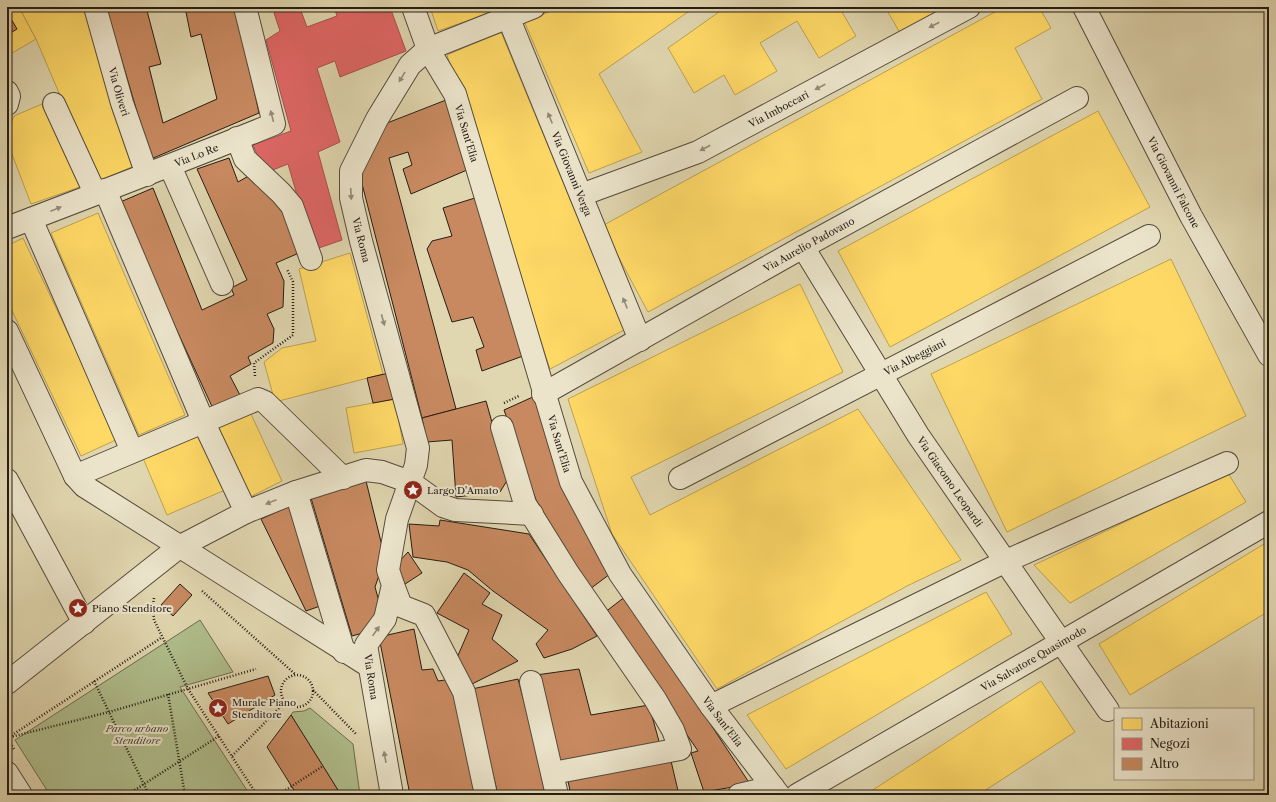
<svg xmlns="http://www.w3.org/2000/svg" width="1276" height="802" viewBox="0 0 1276 802" font-family="'Libre Caslon Text',serif">
	<rect width="100%" height="100%" fill="#e0d6af"/>
	<filter id="stains"><feTurbulence type="fractalNoise" baseFrequency=".005" numOctaves="4"/><feColorMatrix values="0 0 0 0 .2 0 0 0 0 .09 0 0 0 0 .02 0 0 0 .5 -.17"/></filter>
	<radialGradient id="worn" r=".72"><stop offset=".6" stop-color="#630" stop-opacity="0"/><stop offset="1" stop-color="#630" stop-opacity=".3"/></radialGradient>
	<!-- green -->
	<g fill="#b0be8d" stroke="#6b6e51">
		<polygon points="200,620 233,672 180,687 250,795 50,795 15,740"/>
		<polygon points="310,708 353,744 360,795 341,795 291,715 293,712 304,711"/>
	</g>
	<!-- homes -->
	<g fill="#ffd966" stroke="#bea14e">
		<polygon points="7,7 19,7 36,39 7,56 7,35 17,29 7,12"/>
		<polygon points="19,7 86,7 134,166 97,182 36,39"/>
		<polygon points="430,7 488,7 490,13 438,31"/>
		<polygon points="562,7 695,7 599,74 642,152 589,173 524,21"/>
		<polygon points="726,7 839,7 856,36 819,58 797,21 760,43 777,71 735,95 724,75 694,93 668,48"/>
		<polygon points="885,7 947,7 900,33"/>
		<polygon points="1004,7 1039,7 1051,28 1015,48 1042,99 648,312 602,226"/>
		<polygon points="501,32 624,330 550,369 447,55"/>
		<polygon points="42,104 83,186 31,204 7,141 7,132 14,116"/>
		<polygon points="1098,111 1150,207 890,347 838,251"/>
		<polygon points="98,213 185,415 139,435 51,233"/>
		<polygon points="23,238 118,439 81,456 7,300 7,246"/>
		<polygon points="350,253 383,374 275,402 264,362 282,348 316,341 299,269"/>
		<polygon points="1171,259 1246,416 1007,532 931,374"/>
		<polygon points="800,284 843,372 631,477 650,515 858,409 961,560 907,586 717,689 612,534 568,399"/>
		<polygon points="395,399 403,444 354,453 346,408"/>
		<polygon points="250,412 282,481 250,497 217,427"/>
		<polygon points="200,433 225,490 167,515 143,458"/>
		<polygon points="1228,473 1246,502 1070,603 1034,565"/>
		<polygon points="1269,541 1269,611 1130,695 1099,644"/>
		<polygon points="986,592 1012,634 786,769 747,715"/>
		<polygon points="1041,681 1075,732 978,795 865,795"/>
	</g>
	<!-- shops -->
	<polygon fill="#e06666" stroke="#a8504e" points="278,7 312,7 301,11 307,27 337,16 334,7 390,7 406,51 340,77 335,61 317,68 340,142 318,152 342,240 313,250 288,164 265,173 253,145 291,131 266,40 280,31 274,13 279,9"/>
	<!-- building -->
	<g fill="#c88960" stroke="#261d15">
		<polygon points="106,7 146,7 161,64 149,67 163,123 217,99 201,34 191,37 185,7 236,7 259,113 151,159"/>
		<polygon points="7,12 17,29 7,35"/>
		<polygon points="446,100 467,170 411,194 403,169 412,165 408,152 389,158 456,409 422,418 359,172 382,125"/>
		<polygon points="229,158 238,182 252,174 272,196 285,216 299,253 276,263 284,281 283,307 267,314 274,329 273,343 248,357 251,364 230,376 241,397 215,413 118,203 153,188 202,310 234,295 231,288 247,280 197,169"/>
		<polygon points="478,197 523,356 482,371 476,350 484,347 473,317 452,322 427,249 432,241 452,236 443,208"/>
		<polygon points="389,373 395,399 373,403 367,378"/>
		<polygon points="535,396 610,574 590,589 536,500 504,410"/>
		<polygon points="486,401 508,479 500,492 456,497 452,440 427,442 422,418"/>
		<polygon points="366,481 385,558 375,587 380,605 370,631 352,636 311,498"/>
		<polygon points="290,506 323,605 306,611 261,519"/>
		<polygon points="440,520 529,534 597,636 572,649 544,658 536,644 548,630 493,591 468,570 447,562 413,557 409,524 439,526"/>
		<polygon points="408,552 422,573 402,586 396,565"/>
		<polygon points="464,573 490,593 482,604 502,615 492,639 518,661 470,685 456,660 469,630 437,613"/>
		<polygon points="180,584 192,595 173,616 161,605"/>
		<polygon points="626,596 750,784 704,792 691,753 698,751 604,613"/>
		<polygon points="414,629 422,670 433,669 438,681 452,679 478,795 410,795 379,637"/>
		<polygon points="579,669 591,715 649,705 660,745 556,766 536,675"/>
		<polygon points="268,676 275,695 228,724 208,693"/>
		<polygon points="518,679 549,795 498,795 472,689"/>
		<polygon points="291,715 323,766 341,795 297,795 267,747"/>
		<polygon points="671,761 679,795 571,795 568,781"/>
	</g>
	<g fill="none" stroke-linecap="round" stroke-linejoin="round">
		<defs>
			<g id="minor">
				<path id="s1" d="M95,7L122,103L147,175"/>
				<path id="s2" d="M413,7L428,49L455,94L571,482L620,574L711,706L779,795"/>
				<path id="s3" d="M504,7L640,340"/>
				<path id="s4" d="M1084,7L1191,216L1269,355"/>
				<polyline points="7,92 9,96 7,104"/>
				<polyline points="54,104 95,193"/>
				<polyline points="237,138 245,159 281,193 292,206 311,259"/>
				<polyline points="170,166 222,284"/>
				<polyline points="105,190 203,421 246,512"/>
				<path id="s5" d="M581,195L698,152L969,7"/>
				<polyline points="31,219 132,451"/>
				<path id="s6" d="M7,228C96,194 185,160 274,124L245,7"/>
				<path id="s7" d="M803,247L918,435L1108,710"/>
				<polyline points="7,331 75,476 84,486 369,666"/>
				<path id="s8" d="M543,394L803,247L1077,98"/>
				<polyline points="502,427 525,504 568,573 655,699 673,730 680,749 553,773"/>
				<polyline points="75,476 258,399 265,402 343,478"/>
				<path id="s9" d="M680,478L1149,236"/>
				<polyline points="7,480 84,623"/>
				<polyline points="296,492 344,652"/>
				<polyline points="393,585 401,606 424,615 464,692 486,795"/>
				<polyline points="531,682 557,795"/>
				<polyline points="7,683 179,547 246,512 296,492 366,470 382,472 410,482 443,506 455,510 532,514"/>
				<polyline points="711,706 1004,562 1227,463"/>
				<polyline points="7,773 21,795"/>
				<polyline points="392,795 366,645 385,619 393,585 388,570 397,519 416,465 418,448 361,241 351,198 351,171 377,119 410,65 428,49 534,7"/>
				<polyline points="739,795 773,787"/>
				<path id="s10" d="M797,795L1269,522"/>
			</g>
		</defs>
		<!-- minor casing -->
		<use href="#minor" stroke="#544b3c" stroke-width="24"/>
		<!-- path -->
		<g stroke="#261d15" stroke-width="2.5" stroke-dasharray="1 2" stroke-linecap="butt">
			<polyline points="255,376 254,363 293,335 293,282 287,269"/>
			<polyline points="504,403 519,396"/>
			<polyline points="202,591 295,674"/>
			<polyline points="154,598 153,606 154,620 188,689 257,795"/>
			<circle cx="297" cy="691" r="16"/>
			<polyline points="94,681 149,795"/>
			<polyline points="313,690 356,734"/>
			<polyline points="168,694 185,795"/>
			<polyline points="9,737 161,638"/>
			<polyline points="7,738 109,712 256,669"/>
			<polyline points="7,738 14,749"/>
			<polyline points="232,756 285,702"/>
			<polyline points="127,795 219,736"/>
			<polyline points="278,795 323,766"/>
		</g>
		<!-- minor -->
		<use href="#minor" stroke="#ebe4cb" stroke-width="22"/>
	</g>
	<!-- one-way arrows -->
	<defs><path id="oneway-solid" d="M-6-.8H1V-3.2L6.5 0L1 3.2V.8H-6Z"/></defs>
	<g fill="#928a79">
		<use href="#oneway-solid" transform="translate(934 25) rotate(152)"/>
		<use href="#oneway-solid" transform="translate(402 77) rotate(121)"/>
		<use href="#oneway-solid" transform="translate(820 87) rotate(152)"/>
		<use href="#oneway-solid" transform="translate(272 116) rotate(-104)"/>
		<use href="#oneway-solid" transform="translate(550 118) rotate(-112)"/>
		<use href="#oneway-solid" transform="translate(705 148) rotate(152)"/>
		<use href="#oneway-solid" transform="translate(351 194) rotate(87)"/>
		<use href="#oneway-solid" transform="translate(56 209) rotate(-22)"/>
		<use href="#oneway-solid" transform="translate(625 303) rotate(-112)"/>
		<use href="#oneway-solid" transform="translate(383 320) rotate(75)"/>
		<use href="#oneway-solid" transform="translate(271 502) rotate(158)"/>
		<use href="#oneway-solid" transform="translate(376 631) rotate(-55)"/>
		<use href="#oneway-solid" transform="translate(385 757) rotate(-100)"/>
	</g>
	<!-- icons -->
	<defs>
		<symbol id="sight-disc" viewBox="-11 -11 22 22"><circle r="9.5" fill="#8f2418" stroke="#ebe4cb"/><path d="M0-6L1.8-2.2L6-1.7L2.9 1.2L3.7 5.4L0 3.3L-3.7 5.4L-2.9 1.2L-6-1.7L-1.8-2.2Z" fill="#fff"/></symbol>
	</defs>
	<g fill-rule="evenodd">
		<use href="#sight-disc" x="402" y="479" width="22" height="22"/>
		<use href="#sight-disc" x="67" y="597" width="22" height="22"/>
		<use href="#sight-disc" x="207" y="697" width="22" height="22"/>
	</g>
	<g text-anchor="middle" dominant-baseline="central" stroke-width="4" stroke-linejoin="round" paint-order="stroke">
		<!-- street labels -->
		<g font-size="10" fill="#261d15" stroke="#ebe4cb">
			<text stroke="none"><textPath href="#s1" startOffset="88">Via Oliveri</textPath></text>
			<text stroke="none"><textPath href="#s5" startOffset="216">Via Imboccari</textPath></text>
			<text stroke="none"><textPath href="#s2" startOffset="138">Via Sant'Elia</textPath></text>
			<text stroke="none"><textPath href="#s6" startOffset="203">Via Lo Re</textPath></text>
			<text stroke="none"><textPath href="#s3" startOffset="180">Via Giovanni Verga</textPath></text>
			<text stroke="none"><textPath href="#s4" startOffset="197">Via Giovanni Falcone</textPath></text>
			<text transform="translate(361 240) rotate(76)">Via Roma</text>
			<text stroke="none"><textPath href="#s8" startOffset="305">Via Aurelio Padovano</textPath></text>
			<text stroke="none"><textPath href="#s9" startOffset="264">Via Albeggiani</textPath></text>
			<text stroke="none"><textPath href="#s2" startOffset="462">Via Sant'Elia</textPath></text>
			<text stroke="none"><textPath href="#s7" startOffset="277">Via Giacomo Leopardi</textPath></text>
			<text stroke="none"><textPath href="#s10" startOffset="273">Via Salvatore Quasimodo</textPath></text>
			<text transform="translate(371 677) rotate(81)">Via Roma</text>
			<text stroke="none"><textPath href="#s2" startOffset="786">Via Sant'Elia</textPath></text>
		</g>
		<!-- poi labels -->
		<g font-size="10" fill="#261d15" stroke="#ebe4cb" text-anchor="start">
			<text x="427" y="490">Largo D'Amato</text>
			<text x="92" y="608">Piano Stenditore</text>
			<text x="232" y="702">Murale Piano<tspan x="232" dy="12">Stenditore</tspan></text>
		</g>
		<!-- park labels -->
		<g font-size="10" font-style="italic" fill="#4f4d39" stroke="#ebe4cb">
			<text x="137" y="728">Parco urbano<tspan x="137" dy="12">Stenditore</tspan></text>
		</g>
	</g>
	<!-- margin -->
	<rect width="1276" height="802" fill="none" stroke="#e0d6af" stroke-width="24"/>
	<rect x="8" y="8" width="1260" height="786" fill="none" stroke="#261d15" stroke-width="2"/>
	<rect x="12" y="12" width="1252" height="778" fill="none" stroke="#261d15"/>
	<!-- legend -->
	<rect x="1114" y="708" width="140" height="72" fill="#ebe4cb" stroke="#9c9482"/>
	<rect x="1122" y="718" width="20" height="12" fill="#ffd966" stroke="#9c9482"/>
	<text x="1150" y="728" font-size="12" fill="#261d15">Abitazioni</text>
	<rect x="1122" y="738" width="20" height="12" fill="#e06666" stroke="#9c9482"/>
	<text x="1150" y="748" font-size="12" fill="#261d15">Negozi</text>
	<rect x="1122" y="758" width="20" height="12" fill="#c88960" stroke="#9c9482"/>
	<text x="1150" y="768" font-size="12" fill="#261d15">Altro</text>
	<rect width="100%" height="100%" filter="url(#stains)"/>
	<rect width="100%" height="100%" fill="url(#worn)"/>
</svg>
